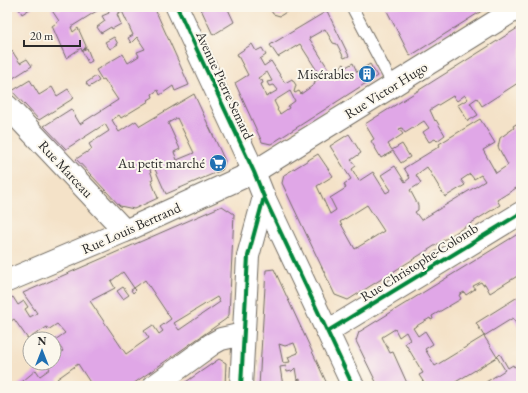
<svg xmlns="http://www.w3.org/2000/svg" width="528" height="393" viewBox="0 0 528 393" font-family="'EB Garamond',serif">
	<rect width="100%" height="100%" fill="#fbf7ec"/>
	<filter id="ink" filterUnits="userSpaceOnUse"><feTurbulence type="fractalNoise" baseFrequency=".025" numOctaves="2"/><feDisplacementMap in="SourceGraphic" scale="8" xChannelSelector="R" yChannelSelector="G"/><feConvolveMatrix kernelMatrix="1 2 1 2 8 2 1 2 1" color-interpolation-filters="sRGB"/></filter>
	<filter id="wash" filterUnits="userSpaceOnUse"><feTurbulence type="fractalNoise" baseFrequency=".012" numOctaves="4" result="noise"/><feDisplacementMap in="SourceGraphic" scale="16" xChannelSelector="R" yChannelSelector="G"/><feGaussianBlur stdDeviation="0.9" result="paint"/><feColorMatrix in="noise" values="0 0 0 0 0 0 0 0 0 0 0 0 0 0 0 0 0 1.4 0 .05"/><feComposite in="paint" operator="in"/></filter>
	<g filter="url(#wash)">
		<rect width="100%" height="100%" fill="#f4e2c8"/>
		<g id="blocks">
			<!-- building -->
			<g fill="#e0a7e7" fill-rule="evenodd">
				<polygon points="18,7 33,7 22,14"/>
				<polygon points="54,7 57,7 59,10 64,7 103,7 71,27 73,32 78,28 86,46 85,48 82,51 81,48 66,58 52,26 59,21 51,9"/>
				<path d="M114,7H154L189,85L175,91L173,86L160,95L158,90L152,94L153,97L148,100L149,101L121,118L119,115L112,120L119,132L136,121L140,126L194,94L225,161L222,170L166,194L154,167L150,170L153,179L151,180L158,198L134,209L120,206L76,159L92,149L89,144L109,131L105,124L66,149L44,126L71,109L80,124L118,100L104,79L102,80L96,70L123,54L128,63L139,56L137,52L145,49L137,37L131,43L128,38L133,35L122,11L117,14L121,24L112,29L111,27L101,33L97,27L105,21L102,16L109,13L108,11ZM177,118L194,153L177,160L174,152L180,149L168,123Z"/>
				<polygon points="200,7 227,7 234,22 213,35"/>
				<polygon points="269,7 294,7 280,16 273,14"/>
				<polygon points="385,7 488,7 410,56"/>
				<path d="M327,11L349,56L344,58L337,44L333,43L325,29L309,38L331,73L330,77L342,70L340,67L344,64L346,67L353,63L357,72L370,64L377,76L271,144L262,142L235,83L248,75L237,54L252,44L256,51L262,48L266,55L260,59L264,66L271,61L285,83L292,79L296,85L294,92L295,93L299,91L301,94L315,84L314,82L321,77L300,44L278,57L270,45ZM267,72L272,81L267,82L269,86L274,85L278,90L266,97L261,84L263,83L262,80L260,81L258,78ZM290,91L295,101L288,106L289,108L280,114L277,110L278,109L274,101Z"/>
				<polygon points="521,26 521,81 482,106 477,98 470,103 478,115 468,121 458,105 468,99 465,95 457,101 453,96 430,110 435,121 436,120 445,135 437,141 435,139 429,142 423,132 429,128 424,121 405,133 402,128 399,129 403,134 388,144 392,150 402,144 410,157 401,163 393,151 381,158 371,141 374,139 365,124"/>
				<polygon points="114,37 118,44 110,49 105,42"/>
				<polygon points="87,48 92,61 88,63 82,51"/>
				<polygon points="7,49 9,52 12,51 20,63 27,59 32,66 7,82"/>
				<polygon points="96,76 99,81 89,87 86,83"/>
				<polygon points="30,80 39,95 52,87 57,96 68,89 74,98 39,120 12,91"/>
				<path d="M480,119L495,143L483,150L496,173L508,165L498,147L500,138L514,128L513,126L521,121V185L497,200L500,205L348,300L335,295L282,183L284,175L318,154L333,176L317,186L330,214L336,210L330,198L346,188L344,184L351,179L330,146L349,134L361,153L351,160L356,166L352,169L359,181L373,172L386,193L391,190L381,175L395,166L405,182L410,178L404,168L440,146L439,144ZM427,167L445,197L465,185L461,180L470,174L474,179L481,175L485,181L421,220L415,212L418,210V205L410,190L421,183L416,175ZM367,205L384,231L355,249L340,222Z"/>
				<path d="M222,206L234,214L229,315L226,319L130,386H88L91,384L78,364L57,379L62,386H50L49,385L48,386H17L36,370L40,376L50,369L46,363H54V360L56,361L59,359L57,355L63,351L55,340L65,333L57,324L48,330L47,327L28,339L14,319L7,324V300L13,297L18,305L24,301L28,307L25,309L30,317L37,313L23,293ZM123,272L134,288L131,290L133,293L136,290L134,288L145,280L171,319L160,327L163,331L159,334L153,325L144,331L149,338L126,354L90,301L115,288L111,281ZM217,297L220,302L179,330L174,323Z"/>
				<polygon points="521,232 521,278 519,275 490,293 485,284 483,285 481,282 473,286 475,289 466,295 464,292 459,295 461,299 432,316 433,319 431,320 430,318 413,328 418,336 425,331 433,344 425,349 435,366 484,336 497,357 449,386 426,386 419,375 423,373 405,343 410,340 406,332 399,337 395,329 382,337 390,353 393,352 407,383 409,382 411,386 378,386 356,341 359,332"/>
				<path d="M274,269L328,386H301L300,379L297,380L295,368L292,371L287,372L286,366L280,367L283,386H259L266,270ZM294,343L298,353L288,357L290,362L283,363L279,344L285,346Z"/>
				<polygon points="123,287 129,295 123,299 117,291"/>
				<polygon points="521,295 521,328 519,329 513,318 484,336 476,323"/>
				<polygon points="500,354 508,368 513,365 514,367 521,363 521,386 488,386 486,382 505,370 497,357"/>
				<polygon points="219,359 226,363 225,386 180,386"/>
			</g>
		</g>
	</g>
	<g filter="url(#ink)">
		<use href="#blocks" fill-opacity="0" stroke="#716b62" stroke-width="1"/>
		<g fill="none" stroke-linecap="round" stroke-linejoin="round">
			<defs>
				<polyline id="lane" points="352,7 393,85"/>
				<g id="street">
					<polyline points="7,106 125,231"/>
					<polyline points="328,331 521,213"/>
					<polyline points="154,386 212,344 221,339 243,334"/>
					<polyline points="241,386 248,256 264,197"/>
				</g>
				<g id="secondary">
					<polyline points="177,7 254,172 264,197 353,386"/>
					<polyline points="7,281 125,231 254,172 519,7"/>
				</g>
			</defs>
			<!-- lane casing -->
			<use href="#lane" stroke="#716b62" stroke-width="13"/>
			<!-- street casing -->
			<use href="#street" stroke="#716b62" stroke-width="24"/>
			<!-- secondary casing -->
			<use href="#secondary" stroke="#716b62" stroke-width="24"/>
			<!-- lane -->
			<use href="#lane" stroke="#fff" stroke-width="11"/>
			<!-- street -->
			<use href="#street" stroke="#fff" stroke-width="22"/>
			<!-- secondary -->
			<use href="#secondary" stroke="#fff" stroke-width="22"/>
			<defs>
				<g id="cycleway">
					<polyline points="177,7 254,172 264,197 353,386"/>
					<polyline points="328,331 521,213"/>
					<polyline points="241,386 248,256 264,197"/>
				</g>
			</defs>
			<!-- cycleway casing -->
			<use href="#cycleway" stroke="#fbf7ec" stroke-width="6"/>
			<!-- cycleway -->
			<use href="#cycleway" stroke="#00873e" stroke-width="4"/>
		</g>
	</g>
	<!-- icons -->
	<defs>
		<symbol id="building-disc" viewBox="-11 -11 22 22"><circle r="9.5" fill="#1f6fb2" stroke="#fbf7ec"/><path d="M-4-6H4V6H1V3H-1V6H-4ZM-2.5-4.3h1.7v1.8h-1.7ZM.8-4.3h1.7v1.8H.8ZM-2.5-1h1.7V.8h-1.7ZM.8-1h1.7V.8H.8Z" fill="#fff"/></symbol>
		<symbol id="supermarket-disc" viewBox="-11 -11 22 22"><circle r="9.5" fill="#1f6fb2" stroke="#fbf7ec"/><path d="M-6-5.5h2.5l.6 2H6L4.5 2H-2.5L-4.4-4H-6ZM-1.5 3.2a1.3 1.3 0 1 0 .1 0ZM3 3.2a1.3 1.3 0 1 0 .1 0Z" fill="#fff"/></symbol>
	</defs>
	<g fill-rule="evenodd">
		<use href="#building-disc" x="357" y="64" width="20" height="20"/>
		<use href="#supermarket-disc" x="208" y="153" width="20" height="20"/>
	</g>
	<g text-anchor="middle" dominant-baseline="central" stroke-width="4" stroke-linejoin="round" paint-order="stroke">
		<!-- poi labels -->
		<g font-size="14" fill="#2b2b2b" stroke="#fbf7ec" text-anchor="end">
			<text x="354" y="74">Misérables</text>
			<text x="205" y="163">Au petit marché</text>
		</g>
		<!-- street labels -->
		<g font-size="14" fill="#2b2b2b" stroke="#fbf7ec">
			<text transform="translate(225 85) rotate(65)">Avenue Pierre Semard</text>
			<text transform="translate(386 90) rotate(-32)">Rue Victor Hugo</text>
			<text transform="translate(66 169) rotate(47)">Rue Marceau</text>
			<text transform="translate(131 228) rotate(-24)">Rue Louis Bertrand</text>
			<text transform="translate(419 262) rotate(-32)">Rue Christophe-Colomb</text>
		</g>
	</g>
	<!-- margin -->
	<rect width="528" height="393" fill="none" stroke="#fbf7ec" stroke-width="24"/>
	<!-- north arrow -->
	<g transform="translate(42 351)"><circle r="19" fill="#fbf7ec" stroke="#a8a59f"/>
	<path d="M0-3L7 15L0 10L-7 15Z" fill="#1f6fb2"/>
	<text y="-6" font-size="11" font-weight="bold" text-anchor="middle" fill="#2b2b2b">N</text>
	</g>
	<!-- scale -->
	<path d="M24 40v6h56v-6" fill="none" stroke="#2b2b2b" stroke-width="2"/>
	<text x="30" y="40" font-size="12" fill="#2b2b2b" stroke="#fbf7ec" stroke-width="3" paint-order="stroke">20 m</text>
</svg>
